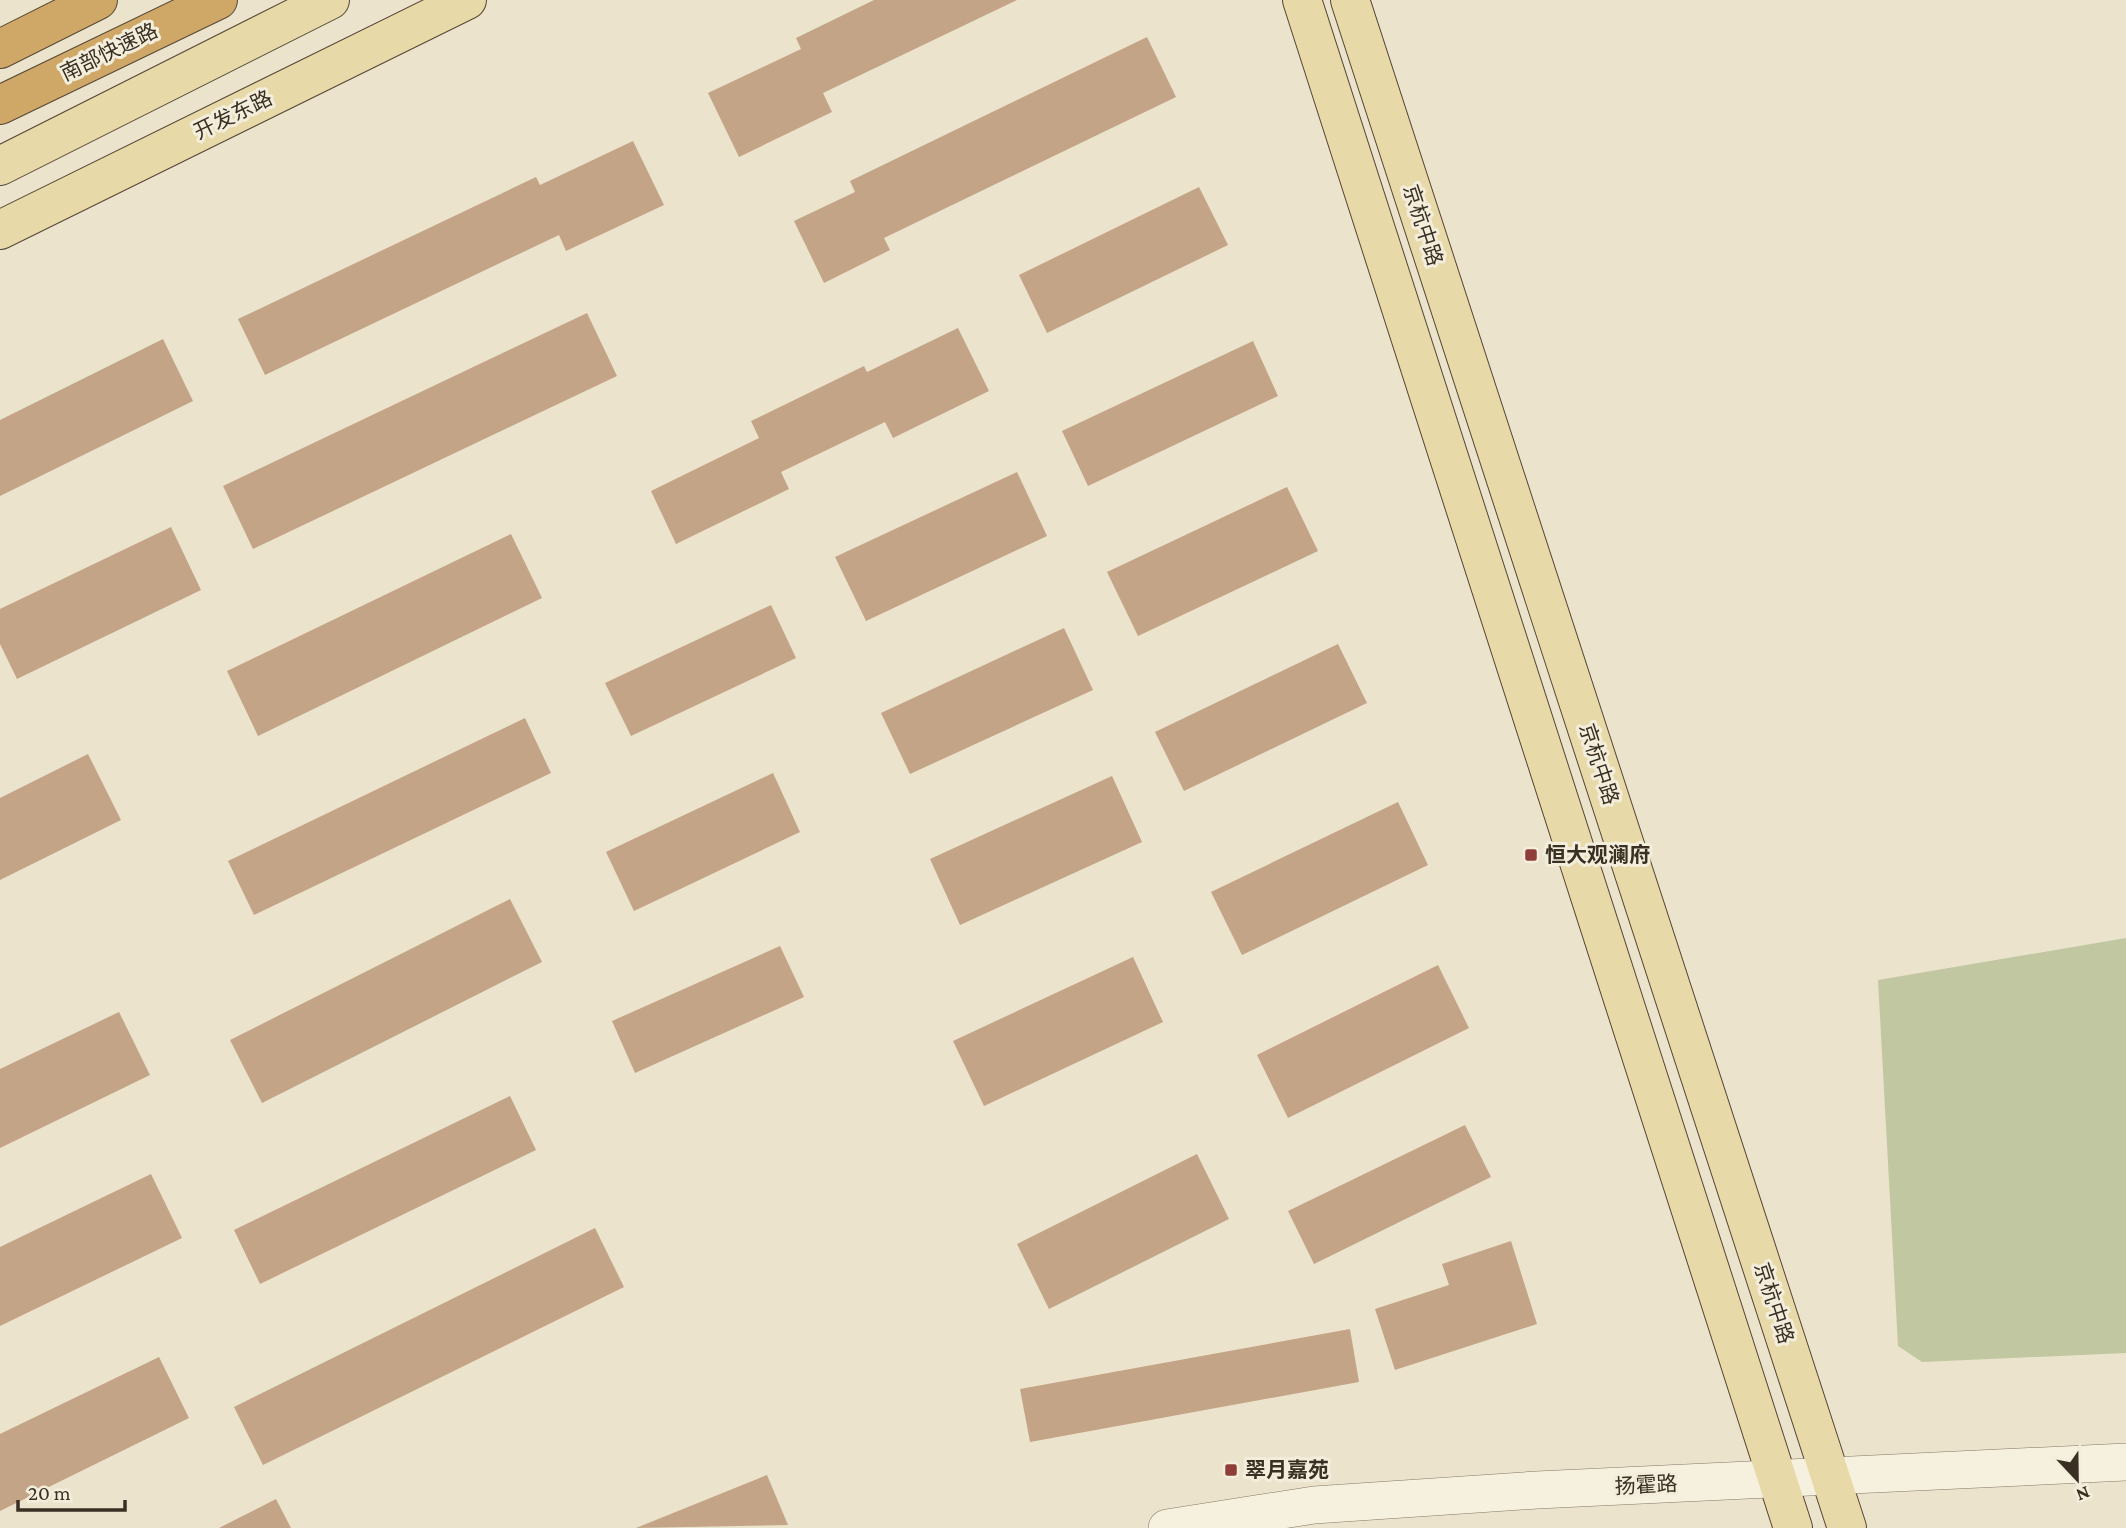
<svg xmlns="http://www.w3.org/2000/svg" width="2126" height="1528" viewBox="0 0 2126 1528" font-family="'Crimson Pro','Noto Sans SC',serif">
	<rect width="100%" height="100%" fill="#ebe3cc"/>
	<!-- green -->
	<polygon fill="#c1c8a1" points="2126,938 2126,1353 1922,1362 1898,1346 1878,980"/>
	<!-- building -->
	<g fill="#c4a486">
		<polygon points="874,0 1017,0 823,93 832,112 739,157 708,93 801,49 796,38"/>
		<polygon points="1147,37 1176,97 884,238 890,250 824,283 794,221 855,192 850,181"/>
		<polygon points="633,141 664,205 566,251 559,235 265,375 238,319 536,177 540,185"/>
		<polygon points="1199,187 1228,245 1047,333 1019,275"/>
		<polygon points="587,313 617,376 253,549 223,486"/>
		<polygon points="958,328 989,391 893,438 885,422 781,472 789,489 676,544 651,491 759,438 751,421 864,366 867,372"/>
		<polygon points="163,339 193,401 0,496 0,420"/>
		<polygon points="1253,341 1278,396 1088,486 1062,431"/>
		<polygon points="1017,472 1047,536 866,621 835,557"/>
		<polygon points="1287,487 1318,551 1138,636 1107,572"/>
		<polygon points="171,527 201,590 17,679 0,644 0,609"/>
		<polygon points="511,534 542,598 258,736 227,671"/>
		<polygon points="771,605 796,658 631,736 605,683"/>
		<polygon points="1064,628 1093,690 910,774 881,713"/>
		<polygon points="1338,644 1367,703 1184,791 1155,732"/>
		<polygon points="525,718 551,773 254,915 228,861"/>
		<polygon points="88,754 121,820 0,880 0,798"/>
		<polygon points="773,773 800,832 634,911 606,852"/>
		<polygon points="1112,776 1142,842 960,925 930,859"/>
		<polygon points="1398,802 1428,865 1242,955 1211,892"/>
		<polygon points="510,899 542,962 262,1103 230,1040"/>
		<polygon points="780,946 804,997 635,1073 612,1021"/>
		<polygon points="1133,957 1163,1022 984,1106 953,1041"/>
		<polygon points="1438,965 1469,1028 1288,1118 1257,1055"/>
		<polygon points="119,1012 150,1075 0,1148 0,1069"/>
		<polygon points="510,1096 536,1150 260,1284 234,1230"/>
		<polygon points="1465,1125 1491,1177 1314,1264 1288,1211"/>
		<polygon points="1197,1154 1229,1219 1049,1309 1017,1244"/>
		<polygon points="151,1174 182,1238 0,1326 0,1247"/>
		<polygon points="595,1228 624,1287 263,1465 234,1407"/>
		<polygon points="1511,1241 1537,1324 1395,1370 1375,1309 1449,1285 1442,1264"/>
		<polygon points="1350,1329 1359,1382 1030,1442 1020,1389"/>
		<polygon points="159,1357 189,1418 0,1511 0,1434"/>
		<polygon points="767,1475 788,1525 636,1528"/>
		<polygon points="276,1499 291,1528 219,1528"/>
	</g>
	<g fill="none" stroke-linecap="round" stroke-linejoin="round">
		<defs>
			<polyline id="minor" points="1167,1528 1314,1505 1537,1490 2126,1462"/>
			<g id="major">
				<polyline points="1302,0 1793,1528"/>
				<polyline points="1350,0 1847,1528"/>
				<polyline points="0,166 330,0"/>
				<polyline points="0,230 467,0"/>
			</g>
			<g id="highway">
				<polyline points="0,49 98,0"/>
				<polyline points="0,105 218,0"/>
			</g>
		</defs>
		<!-- minor casing -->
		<use href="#minor" stroke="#867762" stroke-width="38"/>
		<!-- major casing -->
		<use href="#major" stroke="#554635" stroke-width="40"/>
		<!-- highway casing -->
		<use href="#highway" stroke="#554635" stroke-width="40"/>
		<!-- minor -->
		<use href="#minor" stroke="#f6f1df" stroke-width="37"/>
		<!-- major -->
		<use href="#major" stroke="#e8d9a9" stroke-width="38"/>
		<!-- highway -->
		<use href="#highway" stroke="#cfa868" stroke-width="38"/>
	</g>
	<!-- markers -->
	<g fill="#8f3d38" stroke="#f3eddb" stroke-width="2.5">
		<rect x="1524" y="848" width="14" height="14" rx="3.5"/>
		<rect x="1224" y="1463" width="14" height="14" rx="3.5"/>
	</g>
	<g text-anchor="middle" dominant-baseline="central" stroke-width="6" stroke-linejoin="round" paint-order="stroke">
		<!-- street labels -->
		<g font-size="21" fill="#392f23" stroke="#f3eddb">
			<text transform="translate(109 52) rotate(-26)">南部快速路</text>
			<text transform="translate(233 115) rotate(-26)">开发东路</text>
			<text transform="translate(1423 225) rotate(72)">京杭中路</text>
			<text transform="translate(1599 764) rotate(72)">京杭中路</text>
			<text transform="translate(1774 1303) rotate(72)">京杭中路</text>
			<text transform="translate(1646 1485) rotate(-3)">扬霍路</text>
		</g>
		<!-- poi labels -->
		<g font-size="21" font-weight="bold" fill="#392f23" stroke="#f3eddb" text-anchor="start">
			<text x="1545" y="855">恒大观澜府</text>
			<text x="1245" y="1470">翠月嘉苑</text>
		</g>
	</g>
	<!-- north arrow -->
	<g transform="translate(2077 1479) rotate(158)" stroke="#f3eddb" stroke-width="5" paint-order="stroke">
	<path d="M0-5L12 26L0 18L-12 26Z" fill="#392f23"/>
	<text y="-10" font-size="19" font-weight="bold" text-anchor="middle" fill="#392f23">N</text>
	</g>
	<!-- scale -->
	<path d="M18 1500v10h107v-10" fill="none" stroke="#392f23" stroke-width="3.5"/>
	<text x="28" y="1500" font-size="21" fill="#392f23" stroke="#f3eddb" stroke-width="5" paint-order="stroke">20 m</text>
</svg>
